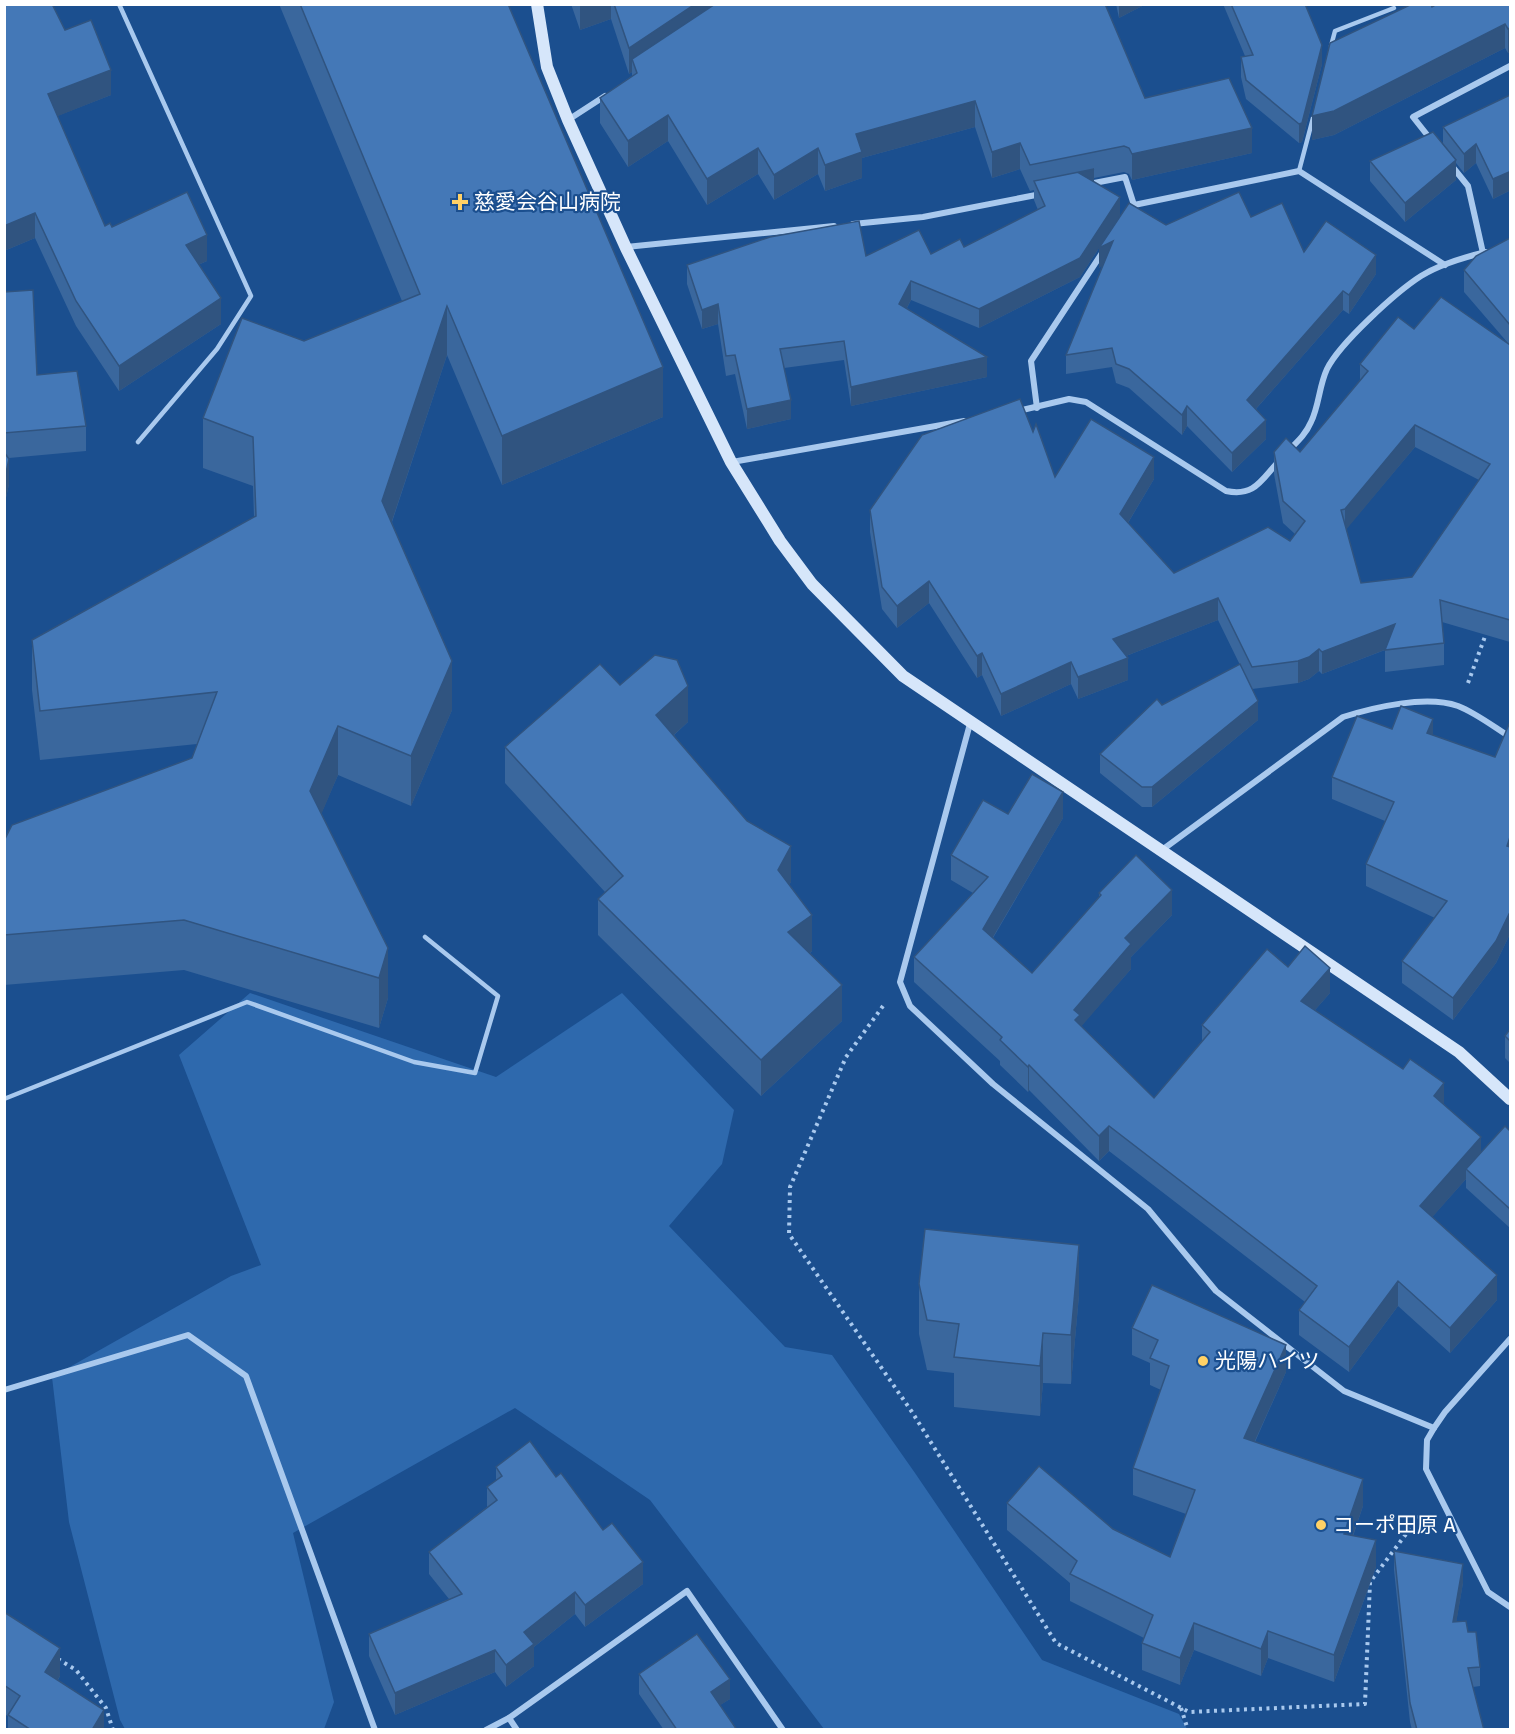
<svg xmlns="http://www.w3.org/2000/svg" width="1515" height="1734" viewBox="0 0 1515 1734" font-family="'Fira Sans','Noto Sans JP',sans-serif">
	<rect width="100%" height="100%" fill="#1b4f8f"/>
	<!-- green -->
	<polygon fill="#2e69ad" points="250,993 496,1077 622,993 734,1110 722,1164 669,1226 785,1347 832,1355 915,1473 1042,1660 1179,1714 1187,1729 824,1729 650,1500 515,1408 293,1533 334,1702 324,1729 125,1729 120,1720 69,1522 52,1377 231,1276 261,1265 179,1055"/>
	<g fill="none" stroke-linecap="round" stroke-linejoin="round">
		<!-- path -->
		<g stroke="#a9c9ee" stroke-width="4" stroke-dasharray="3 4.5" stroke-linecap="butt">
			<polyline points="1468,683 1487,631"/>
			<polyline points="883,1006 846,1057 790,1187 789,1234 912,1412 1056,1643 1189,1712 1365,1704 1370,1582 1421,1514"/>
			<polyline points="58,1659 76,1670 106,1708 113,1730"/>
			<polyline points="1181,1708 1188,1730"/>
		</g>
		<!-- lane -->
		<g stroke="#a9c9ee" stroke-width="4.5">
			<polyline points="119,4 251,296 217,349 138,442"/>
			<polyline points="1331,46 1335,31 1394,8"/>
			<polyline points="1299,171 1313,118"/>
			<polyline points="4,1099 247,1002 414,1062 475,1073 498,996 425,937"/>
		</g>
		<!-- street -->
		<g stroke="#a9c9ee" stroke-width="6">
			<polyline points="568,120 605,96"/>
			<polyline points="1432,141 1413,117 1510,66"/>
			<polyline points="1451,165 1468,186 1483,253"/>
			<polyline points="1089,184 1125,177 1134,205"/>
			<polyline points="1130,212 1134,205 1299,171 1445,265"/>
			<polyline points="853,224 923,217 1041,194"/>
			<polyline points="626,247 834,226"/>
			<polyline points="1037,408 1031,361 1102,253"/>
			<path d="M1018,411L1069,399L1086,402L1226,491C1255,497 1261,480 1279,461"/>
			<path d="M1288,451C1297,442 1306,434 1311,422C1319,406 1319,386 1327,369C1340,343 1396,292 1421,276C1440,264 1465,257 1486,252"/>
			<polyline points="732,462 964,421"/>
			<polyline points="971,720 900,982 910,1006 993,1084 1148,1209 1216,1291 1344,1391 1434,1428"/>
			<path d="M1162,850L1343,717C1375,707 1426,695 1458,706C1476,713 1494,727 1510,737"/>
			<polyline points="1510,1339 1445,1412 1434,1428 1427,1440 1426,1469 1488,1592 1510,1607"/>
			<polyline points="4,1390 188,1335 246,1376 375,1730"/>
			<polyline points="509,1718 517,1730"/>
			<polyline points="486,1730 509,1718 687,1591 783,1730"/>
		</g>
		<!-- secondary -->
		<polyline stroke="#d6e6fa" stroke-width="12" points="537,4 547,67 568,120 626,248 731,462 780,541 812,584 903,676 1459,1052 1510,1099"/>
	</g>
	<!-- wall -->
	<g fill="#3a679d" fill-rule="evenodd">
		<polygon points="279,4 508,4 663,417 502,485 447,355 392,522 452,710 411,806 338,775 321,814 388,998 379,1028 184,970 4,985 4,841 192,758 197,744 40,760 32,690 32,640 254,517 253,486 203,468 203,418 304,341 402,301"/>
		<polygon points="571,4 1105,4 1145,98 1252,153 1132,180 1129,174 1124,172 1094,178 1094,182 1120,216 1166,225 1251,217 1304,252 1376,274 1349,314 1343,310 1256,409 1266,439 1232,472 1187,426 1182,435 1129,388 1116,383 1112,367 1066,374 1066,355 1103,265 1099,268 1099,248 1080,277 979,328 911,300 907,308 987,377 851,406 844,360 784,368 791,419 747,429 735,374 726,376 718,324 702,329 687,284 687,265 866,256 931,254 964,247 1038,210 1034,200 1034,190 1030,191 1020,169 992,178 975,127 862,158 862,178 825,191 818,174 774,200 758,174 707,205 668,141 628,167 600,123 600,98 632,76 632,72 629,74 611,19 580,30"/>
		<polygon points="1116,4 1146,4 1119,18"/>
		<polygon points="1223,4 1305,4 1322,64 1302,142 1299,143 1246,99 1241,77 1241,57 1245,56"/>
		<polygon points="1510,4 1510,52 1508,53 1505,48 1334,135 1312,140 1432,7"/>
		<polygon points="65,30 111,95 57,116 105,226 112,227 207,261 198,265 221,324 119,391 76,326 35,238 4,251"/>
		<polygon points="1510,95 1510,194 1509,191 1493,199 1476,163 1464,173 1456,163 1456,180 1405,222 1370,181 1370,161 1443,144 1443,127"/>
		<path d="M1510,239V642L1442,622L1444,643V665L1385,672V650L1322,674L1319,671L1309,679L1298,683L1252,689L1258,720L1152,807H1142L1100,773V754L1162,705L1240,665L1218,620L1126,656L1128,680L1078,699L1071,684L1001,716L982,675L977,678L929,603L897,628L882,609L870,532V510L1033,432L1055,477L1154,479L1128,523L1174,573L1290,541L1295,534L1283,523L1274,474V452H1300L1360,381V364L1414,329L1507,342L1464,292V270ZM1415,447L1479,480L1412,577L1361,583L1346,529Z"/>
		<polygon points="4,292 37,375 86,426 86,451 9,458 9,484 4,507"/>
		<polygon points="620,685 688,722 674,735 791,882 789,885 812,951 810,953 842,1021 761,1096 598,935 598,899 605,892 505,783 505,747"/>
		<polygon points="1510,722 1510,937 1509,936 1496,963 1453,1020 1402,983 1402,961 1435,918 1366,886 1366,864 1385,821 1332,799 1332,777 1392,729 1433,735 1495,757"/>
		<polygon points="1008,814 1063,818 993,938 1032,973 1099,897 1099,893 1172,915 1131,957 1131,969 1081,1026 1154,1098 1202,1041 1202,1025 1288,967 1330,993 1315,1010 1444,1104 1481,1152 1510,1131 1510,1228 1466,1188 1466,1179 1432,1217 1497,1300 1450,1353 1398,1306 1349,1372 1299,1335 1299,1310 1305,1302 1109,1151 1099,1161 1029,1090 1028,1092 1000,1065 1000,1061 914,982 914,957 973,893 951,880 951,855"/>
		<polygon points="1510,1029 1510,1063 1505,1058 1505,1036"/>
		<polygon points="919,1284 1079,1295 1071,1384 1043,1383 1040,1416 954,1407 954,1373 927,1370 919,1334"/>
		<polygon points="1132,1328 1286,1372 1255,1442 1363,1506 1353,1536 1376,1567 1334,1682 1268,1658 1261,1676 1194,1650 1180,1685 1142,1670 1142,1643 1144,1638 1070,1601 1070,1583 1007,1530 1007,1503 1113,1529 1170,1557 1186,1514 1133,1495 1133,1468 1161,1390 1150,1385 1150,1363 1132,1355"/>
		<polygon points="496,1467 556,1477 643,1584 585,1627 575,1614 534,1647 534,1666 506,1687 495,1672 395,1715 369,1656 369,1634 449,1599 429,1574 429,1552 487,1507 487,1487 496,1481"/>
		<polygon points="1394,1551 1463,1583 1456,1622 1468,1632 1480,1667 1480,1686 1473,1687 1484,1730 1412,1730 1410,1722 1394,1570"/>
		<polygon points="4,1612 60,1676 58,1680 104,1730 8,1730 8,1716 4,1714"/>
		<polygon points="639,1674 730,1699 720,1705 737,1730 664,1730 639,1694"/>
	</g>
	<!-- shaded-wall -->
	<g fill="#305480">
		<polygon points="580,4 611,4 611,19 580,30"/>
		<polygon points="695,4 735,4 632,59 632,72 629,74 629,48"/>
		<polygon points="1119,4 1146,4 1119,18"/>
		<polygon points="1505,24 1505,48 1334,135 1312,140 1312,116"/>
		<polygon points="1510,28 1510,52 1508,53 1508,29"/>
		<polygon points="1322,45 1322,64 1302,142 1299,143 1299,124"/>
		<polygon points="111,70 111,95 48,120 48,94"/>
		<polygon points="975,101 975,127 862,158 862,178 825,191 825,165 856,134"/>
		<polygon points="668,115 668,141 628,167 628,141"/>
		<polygon points="1252,128 1252,153 1132,180 1132,154"/>
		<polygon points="1020,143 1020,169 992,178 992,152"/>
		<polygon points="1476,144 1476,163 1464,173 1464,154"/>
		<polygon points="758,148 758,174 707,205 707,179"/>
		<polygon points="818,148 818,174 774,200 774,175"/>
		<polygon points="1456,160 1456,180 1405,222 1405,203"/>
		<polygon points="1094,169 1094,188 1079,173"/>
		<polygon points="1509,172 1509,191 1493,199 1493,179"/>
		<polygon points="1120,197 1120,216 1113,241 1113,260 1099,268 1099,248 1080,277 979,328 979,309"/>
		<polygon points="35,213 35,238 4,251 4,226"/>
		<polygon points="207,235 207,261 186,270 186,245"/>
		<polygon points="1376,255 1376,274 1349,314 1349,295"/>
		<polygon points="911,281 911,300 899,323 899,304"/>
		<polygon points="1343,291 1343,310 1247,419 1247,400"/>
		<polygon points="221,298 221,324 119,391 119,366"/>
		<polygon points="718,304 718,324 702,329 702,310"/>
		<polygon points="447,306 447,355 382,551 382,501"/>
		<polygon points="987,357 987,377 851,406 851,387"/>
		<polygon points="663,367 663,417 502,485 502,436"/>
		<polygon points="791,400 791,419 747,429 747,409"/>
		<polygon points="1187,406 1187,426 1182,435 1182,415"/>
		<polygon points="1266,420 1266,439 1232,472 1232,453"/>
		<polygon points="1415,425 1415,447 1345,531 1345,509"/>
		<polygon points="1154,457 1154,479 1120,536 1120,514"/>
		<polygon points="9,459 9,484 4,507 4,482"/>
		<polygon points="929,581 929,603 897,628 897,606"/>
		<polygon points="1218,598 1218,620 1113,661 1113,639"/>
		<polygon points="1395,624 1395,646 1322,674 1322,652"/>
		<polygon points="1319,649 1319,671 1309,679 1298,683 1298,661"/>
		<polygon points="982,653 982,675 977,678 977,656"/>
		<polygon points="1128,658 1128,680 1078,699 1078,677"/>
		<polygon points="452,661 452,710 411,806 411,756"/>
		<polygon points="1071,662 1071,684 1001,716 1001,694"/>
		<polygon points="688,686 688,722 656,751 656,715"/>
		<polygon points="1258,701 1258,720 1152,807 1152,787"/>
		<polygon points="1433,719 1433,741 1427,733"/>
		<polygon points="338,726 338,775 310,841 310,791"/>
		<polygon points="1063,792 1063,818 983,954 983,929"/>
		<polygon points="1510,837 1510,859 1507,846"/>
		<polygon points="791,846 791,882 778,906 778,870"/>
		<polygon points="1172,890 1172,915 1131,957 1131,969 1080,1028 1075,1045 1074,1010 1125,938"/>
		<polygon points="1509,914 1509,936 1496,963 1453,1020 1453,998"/>
		<polygon points="812,915 812,951 788,968 788,932"/>
		<polygon points="388,948 388,998 379,1028 379,978"/>
		<polygon points="1330,968 1330,993 1301,1026 1301,1001"/>
		<polygon points="842,985 842,1021 761,1096 761,1060"/>
		<polygon points="1029,1065 1029,1090 1028,1092 1028,1067"/>
		<polygon points="1444,1083 1444,1108 1434,1096"/>
		<polygon points="1109,1126 1109,1151 1099,1161 1099,1136"/>
		<polygon points="1481,1137 1481,1162 1466,1169 1466,1179 1420,1231 1420,1206"/>
		<polygon points="1079,1245 1079,1295 1071,1384 1071,1335"/>
		<polygon points="1497,1275 1497,1300 1450,1353 1450,1328"/>
		<polygon points="1398,1281 1398,1306 1349,1372 1349,1347"/>
		<polygon points="1043,1333 1043,1383 1040,1416 1040,1366"/>
		<polygon points="1286,1345 1286,1372 1244,1465 1244,1438"/>
		<polygon points="1363,1479 1363,1506 1344,1561 1344,1534"/>
		<polygon points="1376,1540 1376,1567 1334,1682 1334,1655"/>
		<polygon points="643,1562 643,1584 585,1627 585,1605"/>
		<polygon points="1463,1564 1463,1583 1453,1642 1453,1622"/>
		<polygon points="575,1592 575,1614 534,1647 534,1666 506,1687 506,1665 524,1632"/>
		<polygon points="1194,1623 1194,1650 1180,1685 1180,1658"/>
		<polygon points="1268,1631 1268,1658 1261,1676 1261,1649"/>
		<polygon points="60,1648 60,1676 45,1700 45,1672"/>
		<polygon points="495,1650 495,1672 395,1715 395,1693"/>
		<polygon points="730,1679 730,1699 711,1711 711,1692"/>
		<polygon points="104,1710 104,1730 92,1730"/>
	</g>
	<!-- building -->
	<g fill="#4478b7" stroke="#305480" stroke-width="1.5" fill-rule="evenodd">
		<polygon points="4,4 52,4 65,30 91,20 111,70 48,94 105,226 110,223 112,227 187,192 207,235 186,245 221,298 119,366 76,301 35,213 4,226"/>
		<polygon points="300,4 508,4 663,367 502,436 447,306 382,501 452,661 411,756 338,726 310,791 388,948 379,978 184,920 4,935 4,841 12,825 192,758 217,692 40,711 32,640 256,516 253,437 203,418 242,318 304,341 420,294"/>
		<polygon points="614,4 695,4 629,48"/>
		<polygon points="715,4 1105,4 1145,98 1229,78 1252,128 1132,154 1129,148 1124,146 1030,165 1020,143 992,152 975,101 856,134 862,152 825,165 818,148 774,175 758,148 707,179 668,115 628,141 600,98 637,73 632,59"/>
		<polygon points="1231,4 1305,4 1322,45 1302,123 1299,124 1246,80 1241,57 1253,55"/>
		<polygon points="1412,4 1431,4 1432,7 1437,4 1510,4 1510,28 1508,29 1505,24 1334,111 1312,116 1330,43"/>
		<polygon points="1510,95 1510,175 1509,172 1493,179 1476,144 1464,154 1443,127"/>
		<polygon points="1433,132 1456,160 1405,203 1370,161"/>
		<polygon points="1094,169 1079,173 1120,197 1080,258 979,309 911,281 899,304 987,357 851,387 844,341 780,349 791,400 747,409 735,355 726,356 718,304 702,310 687,265 770,237 859,221 866,256 919,230 931,254 960,239 964,247 1045,206 1034,181"/>
		<polygon points="1239,192 1251,217 1282,203 1304,252 1326,221 1376,255 1349,295 1343,291 1247,400 1266,420 1232,453 1187,406 1182,415 1129,369 1116,364 1112,348 1066,355 1113,241 1099,248 1129,203 1166,225"/>
		<polygon points="1510,238 1510,325 1464,270 1476,256"/>
		<polygon points="33,290 37,375 77,371 86,426 4,433 4,292"/>
		<path d="M1441,297L1510,345V620L1440,600L1444,643L1385,650L1395,624L1322,652L1319,649L1309,657L1298,661L1252,667L1218,598L1113,639L1128,658L1078,677L1071,662L1001,694L982,653L977,656L929,581L897,606L882,587L870,510L922,435L1020,399L1033,432L1036,424L1055,477L1091,419L1154,457L1120,514L1174,573L1268,527L1290,541L1305,521L1283,501L1274,452L1286,438L1300,452L1368,371L1360,364L1398,317L1414,329ZM1415,425L1490,464L1412,577L1361,583L1341,510L1345,509Z"/>
		<polygon points="4,452 9,459 4,482"/>
		<polygon points="655,655 677,660 688,686 656,715 747,821 791,846 778,870 812,915 788,932 842,985 761,1060 598,899 623,876 505,747 600,664 620,685"/>
		<polygon points="1240,664 1258,701 1152,787 1142,787 1100,754 1157,699 1162,705"/>
		<polygon points="1401,706 1433,719 1427,733 1495,757 1510,722 1510,837 1507,846 1510,847 1510,915 1509,914 1496,941 1453,998 1402,961 1447,901 1366,864 1394,802 1332,777 1357,716 1392,729"/>
		<polygon points="1032,774 1063,792 983,929 1032,973 1101,895 1099,893 1136,855 1172,890 1125,938 1131,944 1074,1010 1080,1015 1075,1020 1154,1098 1210,1032 1202,1025 1267,949 1288,967 1305,946 1330,968 1301,1001 1403,1069 1410,1059 1444,1083 1434,1096 1481,1137 1420,1206 1497,1275 1450,1328 1398,1281 1349,1347 1299,1310 1317,1286 1109,1126 1099,1136 1029,1065 1028,1067 1000,1040 1002,1037 914,957 988,877 951,855 983,800 1008,814"/>
		<polygon points="1510,1029 1510,1041 1505,1036"/>
		<polygon points="1505,1126 1510,1131 1510,1209 1466,1169"/>
		<polygon points="925,1229 1079,1245 1071,1335 1043,1333 1040,1366 954,1357 959,1324 927,1320 919,1284"/>
		<polygon points="1152,1285 1286,1345 1244,1438 1363,1479 1344,1534 1376,1540 1334,1655 1268,1631 1261,1649 1194,1623 1180,1658 1142,1643 1153,1615 1070,1574 1077,1561 1007,1503 1039,1466 1113,1529 1170,1557 1195,1490 1133,1468 1169,1366 1150,1358 1158,1340 1132,1328"/>
		<polygon points="530,1441 556,1477 561,1473 603,1530 612,1523 643,1562 585,1605 575,1592 524,1632 534,1644 506,1665 495,1650 395,1693 369,1634 462,1594 429,1552 497,1500 487,1487 502,1476 496,1467"/>
		<polygon points="1394,1551 1463,1564 1453,1622 1466,1621 1468,1632 1476,1632 1480,1667 1468,1668 1484,1730 1417,1730 1410,1703"/>
		<polygon points="4,1612 60,1648 45,1672 104,1710 92,1730 31,1730 8,1715 20,1696 4,1685"/>
		<polygon points="697,1634 730,1679 711,1692 737,1730 677,1730 639,1674"/>
	</g>
	<!-- markers -->
	<g fill="#ffd166" stroke="#1b4f8f" stroke-width="2">
		<path d="M457 193h6v6h6v6h-6v6h-6v-6h-6v-6h6z"/>
		<circle cx="1203" cy="1361" r="6"/>
		<circle cx="1321" cy="1525" r="6"/>
	</g>
	<g text-anchor="middle" dominant-baseline="central" stroke-width="4.5" stroke-linejoin="round" paint-order="stroke">
		<!-- poi labels -->
		<g font-size="21" fill="#fff" stroke="#1b4f8f" text-anchor="start">
			<text x="474" y="202">慈愛会谷山病院</text>
			<text x="1215" y="1361">光陽ハイツ</text>
			<text x="1333" y="1525">コーポ田原 A</text>
		</g>
	</g>
	<!-- border -->
	<rect width="1515" height="1734" fill="none" stroke="#ffffff" stroke-width="12"/>
</svg>
